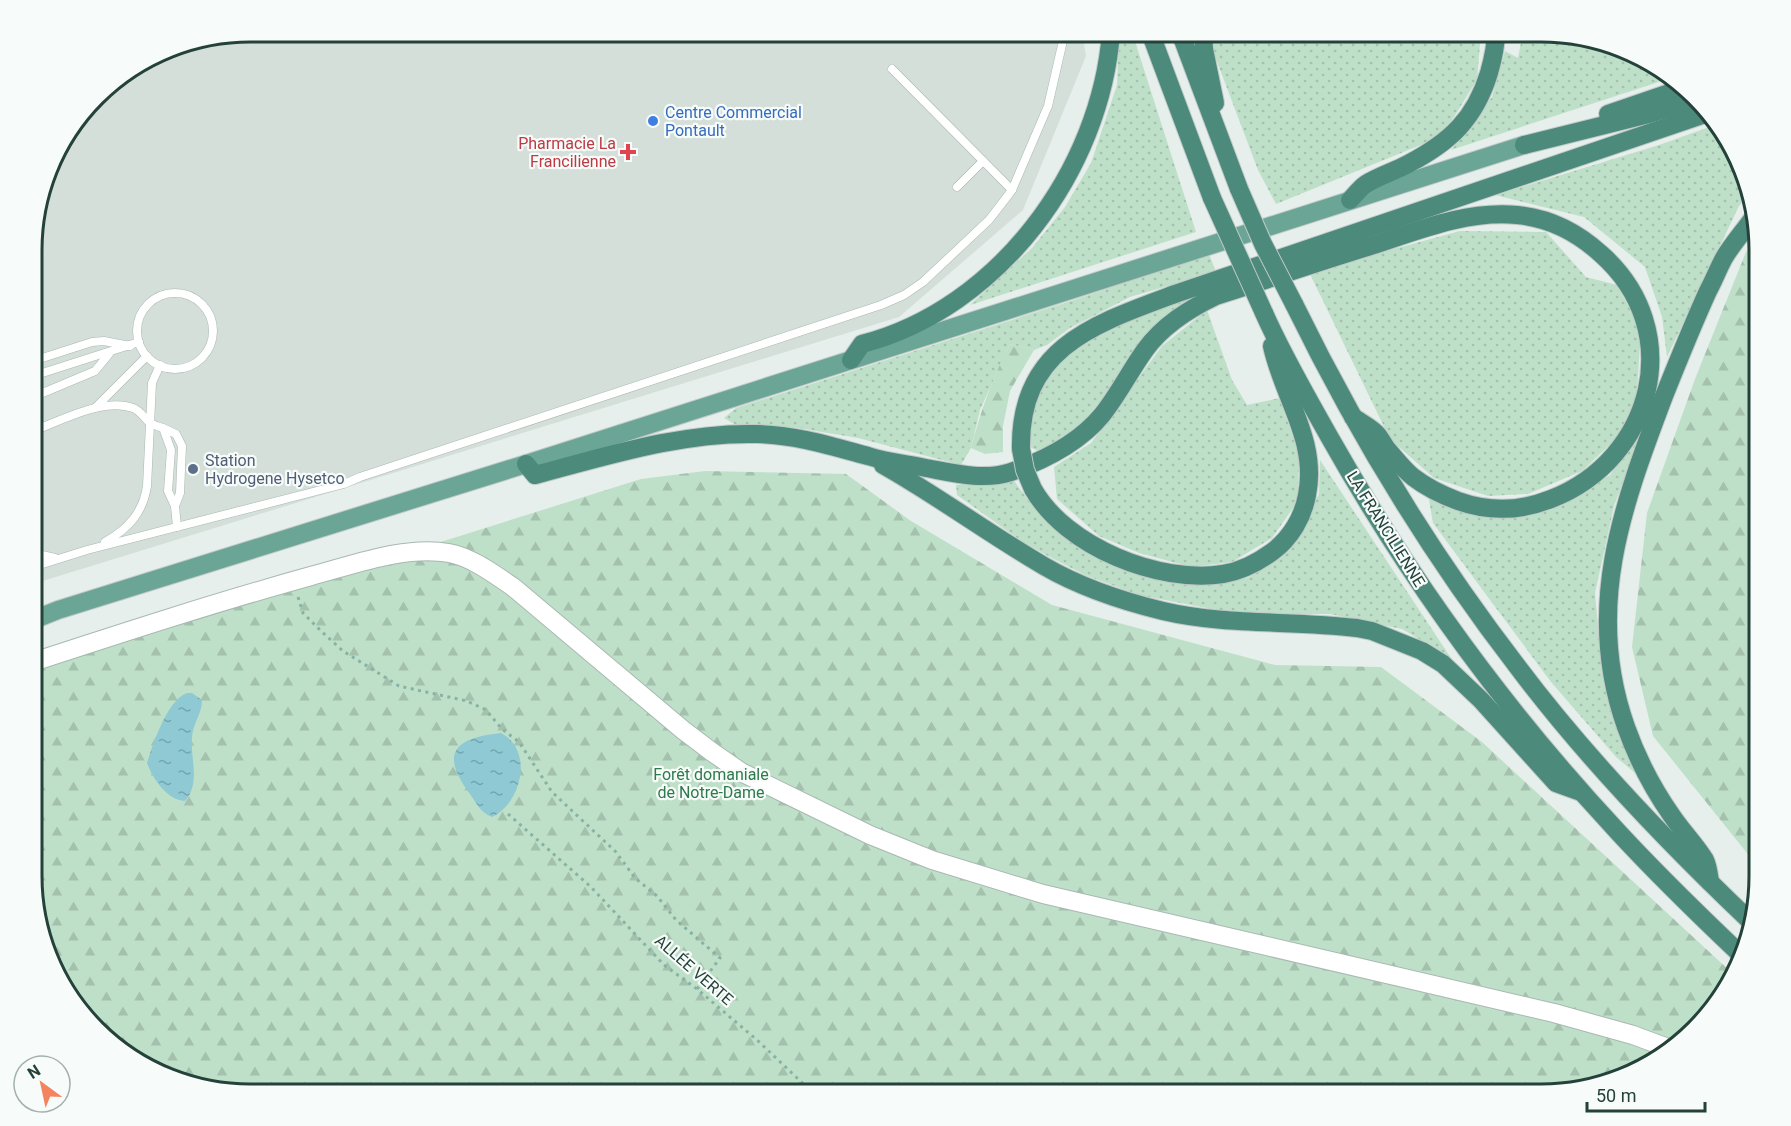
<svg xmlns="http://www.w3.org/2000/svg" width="1791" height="1126" viewBox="0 0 1791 1126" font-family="Roboto,sans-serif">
	<defs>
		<pattern id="green-dots" width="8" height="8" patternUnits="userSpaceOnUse" patternTransform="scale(1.5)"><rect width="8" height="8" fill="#bfe0c8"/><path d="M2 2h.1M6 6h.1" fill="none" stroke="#a4c1ad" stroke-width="1.8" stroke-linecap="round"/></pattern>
		<pattern id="forest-firs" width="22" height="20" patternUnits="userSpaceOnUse" patternTransform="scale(1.5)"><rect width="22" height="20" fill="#bfe0c8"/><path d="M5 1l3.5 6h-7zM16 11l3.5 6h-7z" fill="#a4c1ad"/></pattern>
		<pattern id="water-ripples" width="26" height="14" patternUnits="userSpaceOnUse" patternTransform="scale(1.5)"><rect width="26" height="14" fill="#8ec9d4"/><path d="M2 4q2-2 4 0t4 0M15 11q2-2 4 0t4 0" fill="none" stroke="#74a5ad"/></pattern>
	</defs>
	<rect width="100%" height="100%" fill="#e6efeb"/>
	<!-- built -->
	<polygon fill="#d4dfda" points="250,32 1082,32 1086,56 1023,210 899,317 33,584 33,222 54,153 106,86 167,48"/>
	<!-- green -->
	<g fill="url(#green-dots)">
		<polygon points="1119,32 1132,32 1196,232 970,305 1032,248 1065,207 1091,163 1117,85"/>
		<polygon points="1215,32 1481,32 1477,80 1447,128 1428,142 1276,204 1258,170 1213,51"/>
		<path d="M1523,32C1568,32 1639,44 1671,78L1451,150L1492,97L1505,51L1518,58Z"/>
		<polygon points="1715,125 1730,141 1747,197 1739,206 1667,357 1662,317 1645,267 1584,217 1495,195 1659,145"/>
		<polygon points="1460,231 1546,232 1586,277 1617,285 1641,328 1637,393 1624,431 1582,471 1528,494 1488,496 1434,478 1390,439 1309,272"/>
		<polygon points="1209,254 1216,272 1130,297 1070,328 1047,345 1034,350 1010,344 980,410 971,448 961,465 858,438 798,428 736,425 724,418 736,408 1071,301"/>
		<polygon points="1210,290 1165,315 1135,350 1103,398 1084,421 1062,441 1040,452 1030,447 1032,413 1040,384 1081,339"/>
		<polygon points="1207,310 1232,380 1247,405 1280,398 1299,455 1298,501 1272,538 1232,562 1191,567 1139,553 1099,536 1057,499 1054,467 1091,443 1162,346"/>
		<polygon points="1638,433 1639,438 1614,506 1595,593 1601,657 1621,735 1641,778 1616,757 1551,682 1496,608 1433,523 1428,494 1505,518 1567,501 1610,475"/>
		<polygon points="1320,460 1451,658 1402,629 1330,614 1257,614 1217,610 1139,595 1085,575 1027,545 957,495 956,485 1012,478 1032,505 1072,542 1105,559 1199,582 1248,578 1282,555 1301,529 1319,494"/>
	</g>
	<!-- forest -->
	<g fill="url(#forest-firs)">
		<polygon points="1759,235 1759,868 1653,736 1632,647 1647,513 1695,379 1746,252"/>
		<path d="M1010,344L1034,350L1010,391L1003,426V452L985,454L971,448C981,410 992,379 1010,344Z"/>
		<polygon points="705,471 846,474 911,521 1052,605 1275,665 1381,667 1482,742 1731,972 1723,997 1650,1065 1555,1094 250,1094 193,1087 129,1058 61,985 33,904 33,670 641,479"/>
	</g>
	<!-- water -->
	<g fill="url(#water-ripples)">
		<path d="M187,693H192L202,700C202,714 193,723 192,737C190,758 201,783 185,801C167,800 153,779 147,763C153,744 167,700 187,693Z"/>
		<path d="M501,733C534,750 522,803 492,817C480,812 477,804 470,794C440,754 453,738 501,733Z"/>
	</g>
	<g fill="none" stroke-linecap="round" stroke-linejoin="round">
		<defs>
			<g id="service">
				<polyline points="892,69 1012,190"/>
				<polyline points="957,187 983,161"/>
				<circle cx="175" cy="331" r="38"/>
				<polyline points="33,361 92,342 104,341 130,346"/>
				<polyline points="33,376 139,342"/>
				<polyline points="33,397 95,371 109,354"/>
				<polyline points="96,407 147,356"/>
				<polyline points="163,428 176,434 182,446 180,493 175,506"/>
				<path d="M33,431C60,421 104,397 133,408C141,411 144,418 150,423C154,425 159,427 163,428L171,450L168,491L175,506L177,527"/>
				<path d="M105,542C128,529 143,513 147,486L152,383L160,365"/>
				<polyline points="33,553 55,558"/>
				<polyline points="33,567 87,550 344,484 360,477 881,305 904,295 923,282 989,220 1006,198 1012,190 1048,106 1065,32"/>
			</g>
			<path id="tertiary" d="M33,662C125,632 217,602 311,576C353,565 405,545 449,553C471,557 494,574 513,587L683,730L712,752L741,772L870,835L932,860L1043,894L1554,1013L1633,1035L1668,1048"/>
			<polyline id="primary" points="33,620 58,610 526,464 1524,145"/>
			<g id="trunk">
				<polyline points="1150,32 1212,198"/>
				<polyline points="1180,32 1239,189"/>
				<polyline points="1203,32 1204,49 1215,103"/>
				<polyline points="1608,114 1681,89"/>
				<polyline points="1524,145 1649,114 1692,101"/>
				<path d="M1350,200C1355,195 1360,188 1366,184C1379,176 1395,171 1408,164C1450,142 1475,119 1489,73C1493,59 1496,46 1496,32"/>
				<path d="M1294,304C1357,433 1430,553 1517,666C1586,758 1666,841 1749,920"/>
				<path d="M1264,313C1283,356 1307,397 1330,438C1410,580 1508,714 1619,833C1657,874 1697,913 1738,952"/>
				<path d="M851,360L862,344C998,309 1101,170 1111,32"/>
				<path d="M1021,449C1019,348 1094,324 1175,294L1705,114"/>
				<path d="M526,464L535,475C607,456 682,432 757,434C796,435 831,446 868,456C887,462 907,464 926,468C953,473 984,481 1011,472C1045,460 1079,443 1102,415C1118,395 1130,371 1145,350C1163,325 1189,309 1216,296C1269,279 1321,261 1374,245C1419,230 1469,210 1517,215C1550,218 1577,232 1601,254C1687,330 1654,459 1551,499C1521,511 1489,512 1458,501C1442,495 1426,487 1413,477C1403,469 1395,458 1387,449C1383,444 1381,438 1376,433C1370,427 1360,422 1353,417"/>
				<path d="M883,465C938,496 989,534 1044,566C1080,587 1122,601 1163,611C1227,626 1292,620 1357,628L1372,631L1422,651L1443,664L1481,700L1556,783L1581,792"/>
				<path d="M1033,489C1066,547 1159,584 1223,574C1242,571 1257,563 1272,552C1291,538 1303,517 1307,495C1318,441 1283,397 1272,346"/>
				<path d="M1710,882C1709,875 1708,866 1705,860C1696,845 1682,831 1672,816C1653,789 1637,758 1626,727C1584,609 1622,507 1664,396C1678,361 1692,326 1708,291C1714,280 1718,269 1724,258C1732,244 1744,231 1753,218"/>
			</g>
		</defs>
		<!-- service casing -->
		<use href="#service" stroke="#a8b8b2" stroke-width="9"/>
		<!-- tertiary casing -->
		<use href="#tertiary" stroke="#a8b8b2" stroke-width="20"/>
		<!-- primary casing -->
		<use href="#primary" stroke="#c2cac8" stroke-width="20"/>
		<!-- trunk casing -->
		<use href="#trunk" stroke="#c2cac8" stroke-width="20"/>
		<!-- path -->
		<g stroke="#86b3a5" stroke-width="3" stroke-dasharray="3 4.5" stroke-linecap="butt">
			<polyline points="298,597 303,613 322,632 343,651 399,686 467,701 486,710 502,729 519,742 552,792 616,852 635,878 657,896 676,920 720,958 697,989"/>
			<polyline points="508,814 591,887 664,965 697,989 757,1040 814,1094"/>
		</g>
		<!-- service -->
		<use href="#service" stroke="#fff" stroke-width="8"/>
		<!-- tertiary -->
		<use href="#tertiary" stroke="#fff" stroke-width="18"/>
		<!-- primary -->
		<use href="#primary" stroke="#6aa596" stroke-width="18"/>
		<!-- trunk -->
		<use href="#trunk" stroke="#4c8a7c" stroke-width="18"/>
		<defs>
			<g id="trunk-bridge">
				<polyline points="1239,189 1263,244 1294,304"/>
				<polyline points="1212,198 1264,313"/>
				<polyline points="1021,449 1025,470 1033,489"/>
			</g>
		</defs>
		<!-- trunk-bridge casing -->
		<use href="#trunk-bridge" stroke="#c2cac8" stroke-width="20" stroke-linecap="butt"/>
		<!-- trunk-bridge -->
		<use href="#trunk-bridge" stroke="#4c8a7c" stroke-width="18"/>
	</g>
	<!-- markers -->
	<circle fill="#3f7fe0" stroke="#f7fbf9" stroke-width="2" cx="653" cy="121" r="6"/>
	<path fill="#e0444e" stroke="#f7fbf9" stroke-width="2" d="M625 143h6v6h6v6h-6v6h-6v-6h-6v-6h6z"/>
	<circle fill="#5c6f8a" stroke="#f7fbf9" stroke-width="2" cx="193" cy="469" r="6"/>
	<g text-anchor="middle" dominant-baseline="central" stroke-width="4.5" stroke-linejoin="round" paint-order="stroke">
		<!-- shop labels -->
		<g font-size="16" fill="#366cbe" stroke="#f7fbf9" text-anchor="start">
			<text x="665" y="112">Centre Commercial<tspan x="665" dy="18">Pontault</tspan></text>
		</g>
		<!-- health labels -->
		<g font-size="16" fill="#be3a42" stroke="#f7fbf9" text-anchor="end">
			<text x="616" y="143">Pharmacie La<tspan x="616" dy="18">Francilienne</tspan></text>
		</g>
		<!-- service labels -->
		<g font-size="16" fill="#4e5e75" stroke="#f7fbf9" text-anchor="start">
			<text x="205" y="460">Station<tspan x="205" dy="18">Hydrogene Hysetco</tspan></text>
		</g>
		<!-- street labels -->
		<g font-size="16" fill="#24423a" stroke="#f7fbf9">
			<text transform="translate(1386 529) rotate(58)">LA FRANCILIENNE</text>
			<text transform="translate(694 970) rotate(41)">ALLÉE VERTE</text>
		</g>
		<!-- park labels -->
		<g font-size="16" fill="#2d7a4b" stroke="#f7fbf9">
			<text x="711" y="774">Forêt domaniale<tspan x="711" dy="18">de Notre-Dame</tspan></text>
		</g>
	</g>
	<!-- crop -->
	<path d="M0 0H1791V1126H0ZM250 42H1541A208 208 0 0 1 1749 250V876A208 208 0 0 1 1541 1084H250A208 208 0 0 1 42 876V250A208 208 0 0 1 250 42Z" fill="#f7fbf9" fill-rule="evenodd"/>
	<path fill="none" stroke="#24423a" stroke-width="3" d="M250 42H1541A208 208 0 0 1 1749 250V876A208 208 0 0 1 1541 1084H250A208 208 0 0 1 42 876V250A208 208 0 0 1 250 42Z"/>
	<!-- north arrow -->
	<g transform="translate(42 1084) rotate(327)"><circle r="28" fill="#f7fbf9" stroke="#a3b1ad" stroke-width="1.5"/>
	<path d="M0-4.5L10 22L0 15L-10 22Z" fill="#f4845f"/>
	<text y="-9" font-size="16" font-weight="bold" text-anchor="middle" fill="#24423a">N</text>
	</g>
	<!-- scale -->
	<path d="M1587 1102v9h118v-9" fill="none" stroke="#24423a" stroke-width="3"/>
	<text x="1596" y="1102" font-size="18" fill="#24423a" stroke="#f7fbf9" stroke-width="4.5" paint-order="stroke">50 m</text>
</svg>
